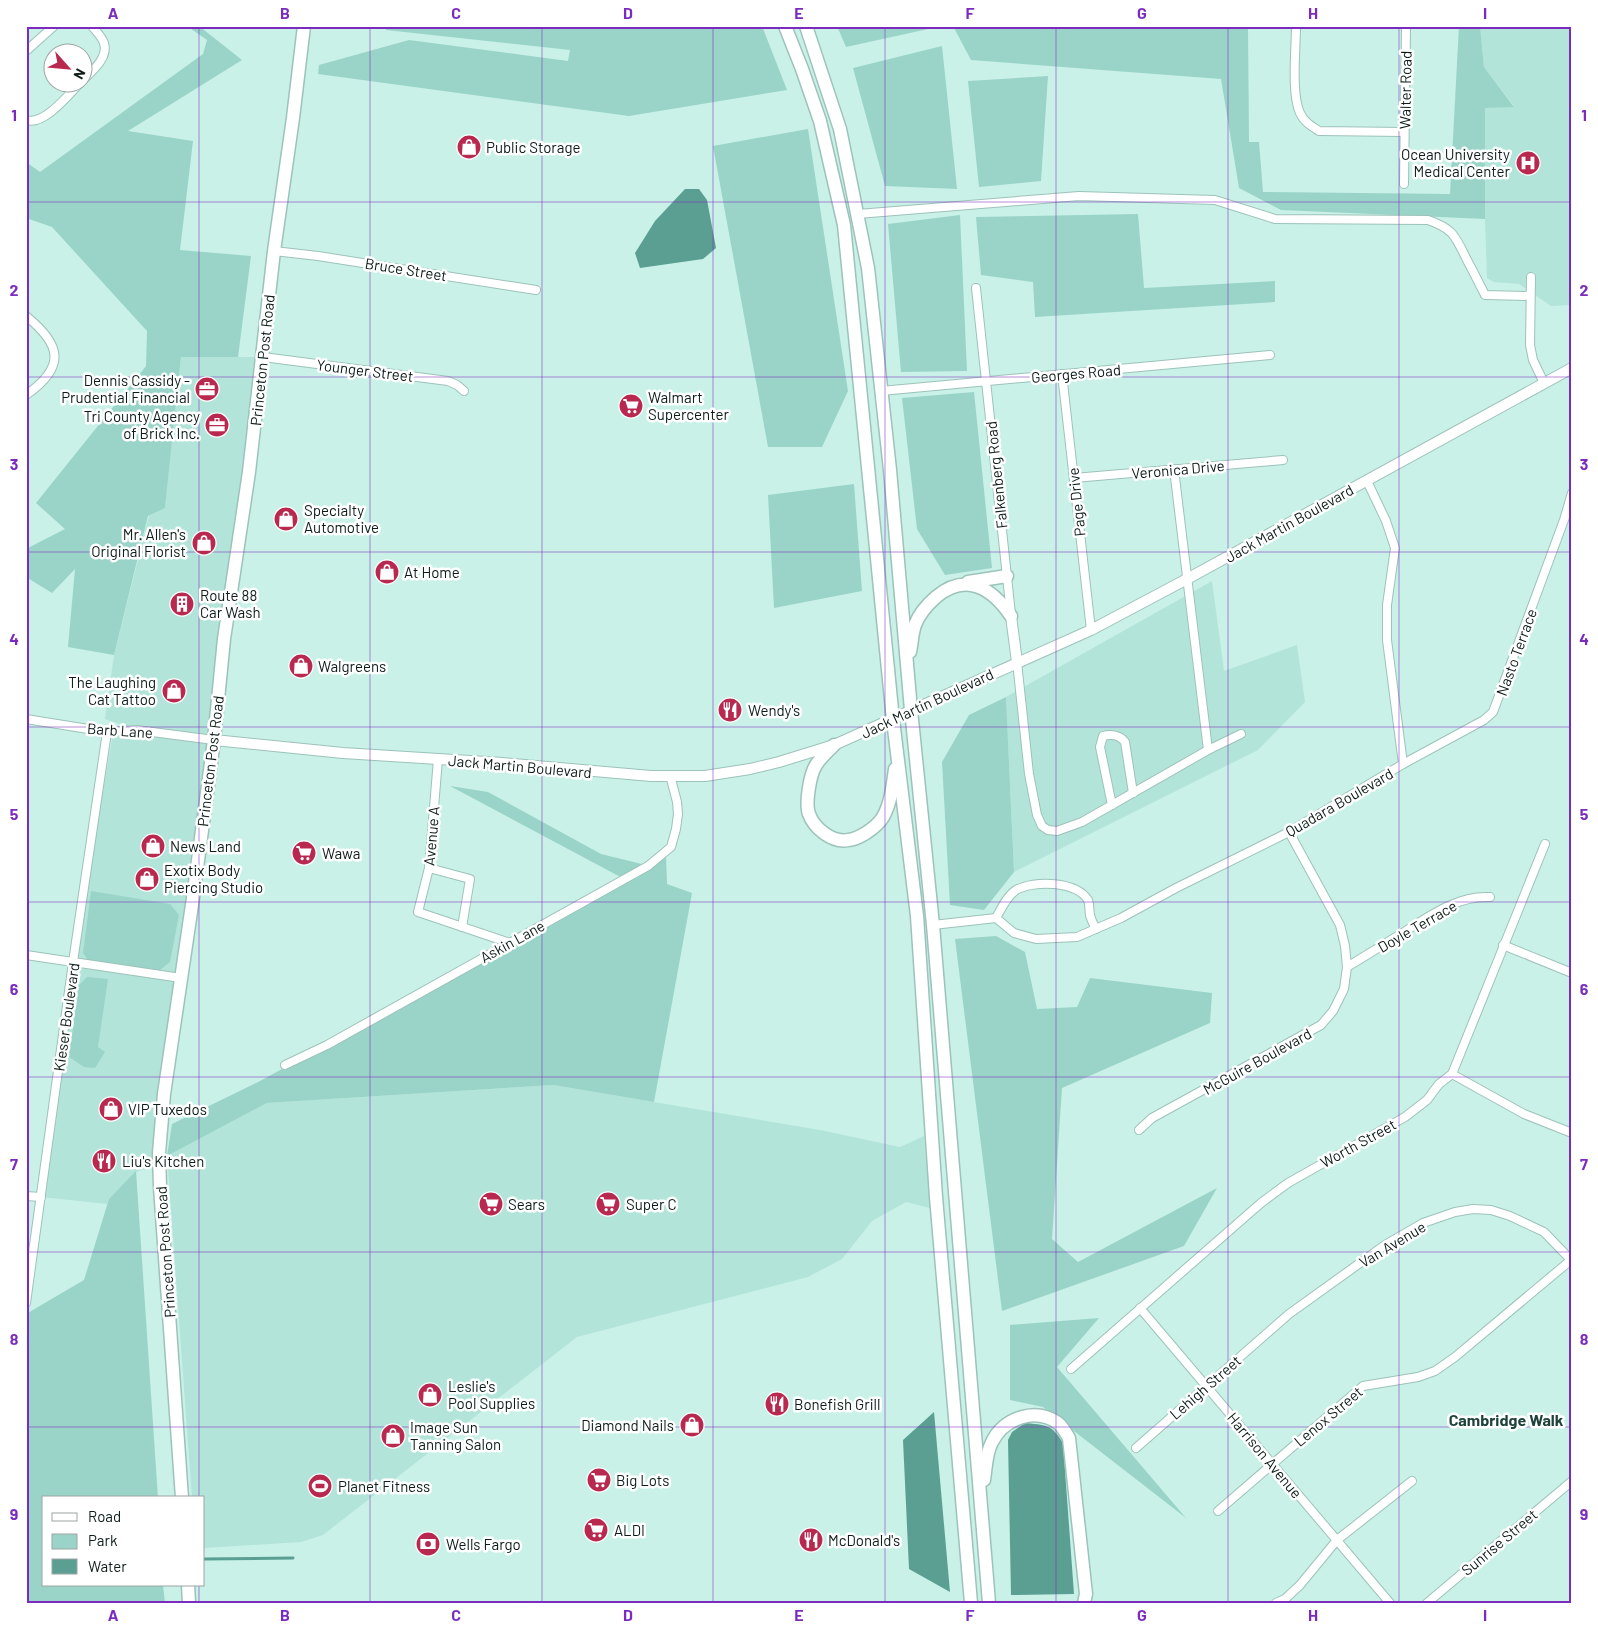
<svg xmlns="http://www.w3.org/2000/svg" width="1598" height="1629" viewBox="0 0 1598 1629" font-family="Barlow,sans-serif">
	<rect width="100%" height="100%" fill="#c9f1e8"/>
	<!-- built -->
	<g fill="#b3e4d9">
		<polygon points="1480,26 1572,26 1572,305 1551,306 1519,284 1494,282 1487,278 1485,219 1485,108 1514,106 1484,67"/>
		<polygon points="181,357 263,357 156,1166 136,1172 109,1199 107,1204 41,1197 73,962 112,739 137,730 105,719 114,655 149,516 165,507"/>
		<polygon points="1212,581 1224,671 1297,645 1305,702 1258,750 1014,872 1006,697"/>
		<polygon points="553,1085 820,1130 900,1147 924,1136 930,1208 906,1202 872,1221 842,1259 808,1277 577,1337 323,1535 301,1542 204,1548 204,1498 192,1498 167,1156 267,1103"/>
	</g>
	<!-- green -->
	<g fill="#9ad4c8">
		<polygon points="187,26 199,26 242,60 128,131 193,141 180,250 251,256 238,357 181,357 165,508 148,516 114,655 68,647 75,569 52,593 26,577 26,549 65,529 36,503 146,366 147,331 52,227 26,218 26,162 40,172 203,54 207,40"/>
		<polygon points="386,26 762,26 787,90 629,116 318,74 319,65 409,40 568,61 570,50 386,30"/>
		<polygon points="837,26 942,26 846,47"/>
		<polygon points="953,26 1248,26 1249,142 1259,142 1263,192 1450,194 1459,26 1480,26 1484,67 1514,107 1485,108 1485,219 1281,210 1239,188 1221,79 971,60"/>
		<polygon points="942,46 957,189 885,186 853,68"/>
		<polygon points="1048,76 1041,181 979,187 968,81"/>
		<polygon points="808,129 848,391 822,447 768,447 713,146"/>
		<polygon points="1138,214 1144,288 1275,281 1275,302 1035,317 1033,282 981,275 976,217"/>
		<polygon points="960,215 967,371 901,372 888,224"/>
		<polygon points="974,392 992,568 945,575 917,529 902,398"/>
		<polygon points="854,484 862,591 774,608 768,495"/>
		<polygon points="1006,697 1014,872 984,910 950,905 942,762 969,715"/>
		<polygon points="450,786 488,792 601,854 654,867 666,856 667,884 692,893 654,1102 553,1085 267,1103 167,1156 172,1124 260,1081 628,881"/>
		<polygon points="91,891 170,904 179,915 170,962 160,970 88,960 83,953"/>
		<polygon points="996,936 1025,952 1037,1009 1077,1007 1090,978 1212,993 1210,1023 1062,1088 1052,1239 1078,1262 1217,1188 1184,1246 1002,1311 955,939"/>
		<polygon points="87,977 108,979 98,1047 105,1052 95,1068 84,1067 69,1057 79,985"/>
		<polygon points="136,1171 158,1498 44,1498 44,1585 163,1585 165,1603 26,1603 26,1314 84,1280 109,1199"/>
		<polygon points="1099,1318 1057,1367 1186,1518 1043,1407 1010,1400 1010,1325"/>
	</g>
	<!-- water -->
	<g fill="#5b9f93">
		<polygon points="685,189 699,189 707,200 716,248 703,259 640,268 635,253 655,221"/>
		<polygon points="934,1412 950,1592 909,1569 903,1440"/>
		<path d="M1025,1423C1045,1425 1052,1424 1063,1443L1074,1594L1011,1595L1008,1440L1012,1432Z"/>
	</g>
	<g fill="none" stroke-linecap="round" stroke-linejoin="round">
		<!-- stream -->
		<polyline stroke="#5b9f93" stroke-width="3" points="204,1559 293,1558"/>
		<defs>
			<g id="minor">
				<path d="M1296,26C1296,49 1291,93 1300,113C1304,122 1311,126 1319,131L1404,132"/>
				<polyline points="26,51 54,26"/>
				<path d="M82,81C91,72 109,58 104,43C102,37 96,31 92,26"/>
				<path d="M26,120C44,126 68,95 81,82"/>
				<polyline points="1404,184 1406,26"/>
				<path d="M858,214L1079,196L1215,200L1275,219L1428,220C1454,229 1455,236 1467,260C1473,271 1479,283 1485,295L1530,296"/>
				<polyline points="274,251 318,256 536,290"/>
				<polyline points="1531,277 1530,345 1533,360 1544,383"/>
				<polyline points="976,288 1011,614"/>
				<path d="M26,316C62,345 66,367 26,395"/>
				<polyline points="263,357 448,381 457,385 464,391"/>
				<polyline points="1062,374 1091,630"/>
				<polyline points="881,391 1270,355"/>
				<polyline points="1074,478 1283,460"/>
				<polyline points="1017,662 1029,774 1037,815 1042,826 1048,830 1057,831 1082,822 1208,750 1174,469"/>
				<polyline points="26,719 107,732 137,730 214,740"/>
				<polyline points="1208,750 1241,734"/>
				<polyline points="438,759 429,868 418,912 510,943"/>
				<polyline points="1403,764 1484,720 1493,712 1564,520 1572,493"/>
				<path d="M1112,805L1100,747L1103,736C1111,734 1120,735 1125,742L1133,793"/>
				<polyline points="429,868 470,879 462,927"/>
				<path d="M996,918C1001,909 1007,896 1016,890C1034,880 1076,881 1088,900C1090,905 1089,910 1090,915C1091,920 1094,925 1096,929"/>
				<polyline points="933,925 996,918 1014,933 1036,939 1077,937 1121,918 1176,888 1289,832 1403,764 1387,640 1387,605 1395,548 1386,521 1367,481"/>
				<polyline points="1503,945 1572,973"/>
				<polyline points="26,955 181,978"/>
				<path d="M1347,967C1365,956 1383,945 1401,934C1428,917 1457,895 1490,897"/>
				<polyline points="285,1065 327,1045 648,866 671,847 676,829 678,814 677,802 670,775"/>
				<polyline points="1452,1074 1524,1114 1572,1133"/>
				<polyline points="1139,1130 1152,1118 1321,1025 1333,1011 1344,989 1347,967 1345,946 1340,925 1289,832"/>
				<polyline points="26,1196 41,1197"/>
				<polyline points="26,1303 73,962 107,732"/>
				<polyline points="1140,1308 1390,1603"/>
				<polyline points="1071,1369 1261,1203 1288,1183 1405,1117 1427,1100 1439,1084 1452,1074 1545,844"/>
				<polyline points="1136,1448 1289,1314 1385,1245 1423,1223 1455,1212 1473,1209 1491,1210 1510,1216 1544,1232 1572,1261"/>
				<polyline points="1218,1511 1363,1386 1418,1377 1435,1371 1455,1357 1571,1260"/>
				<polyline points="1276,1603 1285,1599 1300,1585 1337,1540 1412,1481"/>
				<polyline points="1427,1603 1572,1481"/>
			</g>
			<g id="tertiary">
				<polyline points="1011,616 1017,662"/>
				<polyline points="214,740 343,753 502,763 651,776 705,776 750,769 779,762 834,745 1091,630 1187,579 1572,368"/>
			</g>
			<g id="primary">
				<polyline points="182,1498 160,1187 159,1153 164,1094 193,898 214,740 224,639 249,472 274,251 293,118 304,26"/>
				<polyline points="188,1585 189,1603"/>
			</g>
			<g id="trunk">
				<polyline points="785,26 802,69 820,121 844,225 893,720 917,916 936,1197 971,1603"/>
				<polyline points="806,26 840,129 868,268 890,470 911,710 933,925 989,1603"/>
				<polyline points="968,582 1007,576"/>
				<path d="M910,652C912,643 912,633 915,625C919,614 928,604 936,597C966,572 992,588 1011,616"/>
				<path d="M834,745C828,751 820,758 816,765C810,774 805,804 809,814C814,828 832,843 848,840C854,840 861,836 866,833C872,829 879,824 883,817C891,803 893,784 895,769"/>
				<path d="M984,1480C986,1467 986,1453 992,1442C1004,1418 1035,1407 1058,1423C1062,1426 1066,1433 1069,1438L1086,1594L1084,1603"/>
			</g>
		</defs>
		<!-- minor casing -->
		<use href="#minor" stroke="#9cc3ba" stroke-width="10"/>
		<!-- tertiary casing -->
		<use href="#tertiary" stroke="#9cc3ba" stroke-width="12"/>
		<!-- primary casing -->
		<use href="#primary" stroke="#9cc3ba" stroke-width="15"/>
		<!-- trunk casing -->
		<use href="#trunk" stroke="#9cc3ba" stroke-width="15"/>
		<!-- minor -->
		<use href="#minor" stroke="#fff" stroke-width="8"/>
		<!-- tertiary -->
		<use href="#tertiary" stroke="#fff" stroke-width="10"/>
		<!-- primary -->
		<use href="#primary" stroke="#fff" stroke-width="12"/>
		<!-- trunk -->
		<use href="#trunk" stroke="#fff" stroke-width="12"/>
	</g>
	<!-- grid -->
	<path fill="none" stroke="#7b2cbf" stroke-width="1" stroke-opacity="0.55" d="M199,26V1498M370,26V1603M542,26V1603M713,26V1603M885,26V1603M1056,26V1603M1228,26V1603M1399,26V1603M26,202H1572M26,377H1572M26,552H1572M26,727H1572M26,902H1572M26,1077H1572M26,1252H1572M26,1427H1572M199,1585V1603"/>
	<!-- icons -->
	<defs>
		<symbol id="shop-disc" viewBox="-11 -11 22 22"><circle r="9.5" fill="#b8284f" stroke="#fff"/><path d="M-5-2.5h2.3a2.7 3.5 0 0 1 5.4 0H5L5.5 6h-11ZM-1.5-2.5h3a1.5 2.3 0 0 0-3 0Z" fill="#fff"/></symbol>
		<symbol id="hospital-disc" viewBox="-11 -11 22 22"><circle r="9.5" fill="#b8284f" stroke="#fff"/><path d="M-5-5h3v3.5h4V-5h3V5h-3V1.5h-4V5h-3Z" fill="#fff"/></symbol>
		<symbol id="office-disc" viewBox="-11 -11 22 22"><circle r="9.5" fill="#b8284f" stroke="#fff"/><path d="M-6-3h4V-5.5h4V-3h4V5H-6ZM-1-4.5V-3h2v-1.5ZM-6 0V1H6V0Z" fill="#fff"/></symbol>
		<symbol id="supermarket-disc" viewBox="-11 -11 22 22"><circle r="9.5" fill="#b8284f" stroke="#fff"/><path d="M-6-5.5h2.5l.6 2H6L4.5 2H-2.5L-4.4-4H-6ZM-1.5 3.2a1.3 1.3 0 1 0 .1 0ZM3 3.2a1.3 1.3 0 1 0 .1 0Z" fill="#fff"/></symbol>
		<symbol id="building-disc" viewBox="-11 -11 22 22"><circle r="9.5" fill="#b8284f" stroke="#fff"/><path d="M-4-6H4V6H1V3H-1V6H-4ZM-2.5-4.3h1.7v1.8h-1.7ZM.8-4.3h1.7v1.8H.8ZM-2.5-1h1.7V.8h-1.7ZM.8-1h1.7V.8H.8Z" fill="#fff"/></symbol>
		<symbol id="restaurant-disc" viewBox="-11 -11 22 22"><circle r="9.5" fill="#b8284f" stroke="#fff"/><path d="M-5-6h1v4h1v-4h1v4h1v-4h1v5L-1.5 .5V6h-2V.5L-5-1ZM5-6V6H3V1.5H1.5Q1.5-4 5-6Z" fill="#fff"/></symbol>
		<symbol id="stadium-disc" viewBox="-11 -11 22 22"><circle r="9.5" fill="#b8284f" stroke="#fff"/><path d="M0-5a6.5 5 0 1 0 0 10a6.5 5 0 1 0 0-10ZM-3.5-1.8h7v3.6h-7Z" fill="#fff"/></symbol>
		<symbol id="bank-disc" viewBox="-11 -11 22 22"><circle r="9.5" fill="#b8284f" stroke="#fff"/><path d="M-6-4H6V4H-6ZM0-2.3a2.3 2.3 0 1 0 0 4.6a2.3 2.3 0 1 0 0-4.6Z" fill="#fff"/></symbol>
	</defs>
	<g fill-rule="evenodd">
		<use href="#shop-disc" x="455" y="133" width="28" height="28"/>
		<use href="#hospital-disc" x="1514" y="149" width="28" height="28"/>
		<use href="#office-disc" x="193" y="375" width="28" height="28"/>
		<use href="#supermarket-disc" x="617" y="392" width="28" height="28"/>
		<use href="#office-disc" x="203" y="411" width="28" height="28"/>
		<use href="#shop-disc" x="272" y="505" width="28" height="28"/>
		<use href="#shop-disc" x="190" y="529" width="28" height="28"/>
		<use href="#shop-disc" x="373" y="558" width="28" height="28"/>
		<use href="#building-disc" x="168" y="590" width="28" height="28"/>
		<use href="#shop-disc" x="287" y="652" width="28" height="28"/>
		<use href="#shop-disc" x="160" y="677" width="28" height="28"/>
		<use href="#restaurant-disc" x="716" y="696" width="28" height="28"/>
		<use href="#shop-disc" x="139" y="832" width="28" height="28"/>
		<use href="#supermarket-disc" x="290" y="839" width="28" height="28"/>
		<use href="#shop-disc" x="133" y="865" width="28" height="28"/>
		<use href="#shop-disc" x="97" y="1095" width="28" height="28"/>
		<use href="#restaurant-disc" x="90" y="1147" width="28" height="28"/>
		<use href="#supermarket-disc" x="477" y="1190" width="28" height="28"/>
		<use href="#supermarket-disc" x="594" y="1190" width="28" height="28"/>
		<use href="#shop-disc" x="416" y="1381" width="28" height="28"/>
		<use href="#restaurant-disc" x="763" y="1390" width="28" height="28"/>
		<use href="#shop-disc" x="678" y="1411" width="28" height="28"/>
		<use href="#shop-disc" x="379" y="1422" width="28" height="28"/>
		<use href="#supermarket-disc" x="585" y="1466" width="28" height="28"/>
		<use href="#stadium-disc" x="306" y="1472" width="28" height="28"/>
		<use href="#supermarket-disc" x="582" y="1516" width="28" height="28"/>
		<use href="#restaurant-disc" x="797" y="1526" width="28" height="28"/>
		<use href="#bank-disc" x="414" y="1530" width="28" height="28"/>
	</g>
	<g text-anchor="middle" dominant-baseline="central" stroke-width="5" stroke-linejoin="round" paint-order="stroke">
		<!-- street labels -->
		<g font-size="15" fill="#0d1c19" stroke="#fff">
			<text transform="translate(1405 90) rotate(-89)">Walter Road</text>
			<text transform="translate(406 269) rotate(9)">Bruce Street</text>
			<text transform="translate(262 360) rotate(-84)">Princeton Post Road</text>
			<text transform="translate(365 370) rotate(7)">Younger Street</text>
			<text transform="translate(1076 373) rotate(-5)">Georges Road</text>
			<text transform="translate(1178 469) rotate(-5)">Veronica Drive</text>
			<text transform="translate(996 475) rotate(-96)">Falkenberg Road</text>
			<text transform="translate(1076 502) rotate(-96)">Page Drive</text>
			<text transform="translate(1289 523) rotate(-29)">Jack Martin Boulevard</text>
			<text transform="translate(1516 652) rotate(-70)">Nasto Terrace</text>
			<text transform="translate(927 703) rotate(-25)">Jack Martin Boulevard</text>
			<text transform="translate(120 730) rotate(4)">Barb Lane</text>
			<text transform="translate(210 761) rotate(-83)">Princeton Post Road</text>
			<text transform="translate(520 766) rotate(5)">Jack Martin Boulevard</text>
			<text transform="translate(1339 802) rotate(-30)">Quadara Boulevard</text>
			<text transform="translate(431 836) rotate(-85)">Avenue A</text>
			<text transform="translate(1417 926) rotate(-30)">Doyle Terrace</text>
			<text transform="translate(512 941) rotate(-29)">Askin Lane</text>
			<text transform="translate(66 1017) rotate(-82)">Kieser Boulevard</text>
			<text transform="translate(1257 1061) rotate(-29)">McGuire Boulevard</text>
			<text transform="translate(1358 1143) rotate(-29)">Worth Street</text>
			<text transform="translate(1392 1244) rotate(-31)">Van Avenue</text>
			<text transform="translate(165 1252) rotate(-94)">Princeton Post Road</text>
			<text transform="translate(1205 1387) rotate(-41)">Lehigh Street</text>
			<text transform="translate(1328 1416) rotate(-40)">Lenox Street</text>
			<text transform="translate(1265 1455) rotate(50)">Harrison Avenue</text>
			<text transform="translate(1499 1542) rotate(-40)">Sunrise Street</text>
		</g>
		<!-- poi labels -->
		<g font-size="15" fill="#0d1c19" stroke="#fff" text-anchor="start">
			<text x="486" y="147">Public Storage</text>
			<text x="1510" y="154" text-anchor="end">Ocean University<tspan x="1510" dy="17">Medical Center</tspan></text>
			<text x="190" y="380" text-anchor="end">Dennis Cassidy -<tspan x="190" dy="17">Prudential Financial</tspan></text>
			<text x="648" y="397">Walmart<tspan x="648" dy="17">Supercenter</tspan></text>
			<text x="200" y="416" text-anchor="end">Tri County Agency<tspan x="200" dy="17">of Brick Inc.</tspan></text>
			<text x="304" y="510">Specialty<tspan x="304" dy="17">Automotive</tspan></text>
			<text x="186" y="534" text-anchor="end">Mr. Allen's<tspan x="186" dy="17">Original Florist</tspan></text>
			<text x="404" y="572">At Home</text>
			<text x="200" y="595">Route 88<tspan x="200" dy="17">Car Wash</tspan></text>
			<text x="318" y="666">Walgreens</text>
			<text x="156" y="682" text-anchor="end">The Laughing<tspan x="156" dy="17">Cat Tattoo</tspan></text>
			<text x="748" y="710">Wendy's</text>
			<text x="170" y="846">News Land</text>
			<text x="322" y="853">Wawa</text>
			<text x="164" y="870">Exotix Body<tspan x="164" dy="17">Piercing Studio</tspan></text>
			<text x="128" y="1109">VIP Tuxedos</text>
			<text x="122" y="1161">Liu's Kitchen</text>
			<text x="508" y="1204">Sears</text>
			<text x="626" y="1204">Super C</text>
			<text x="448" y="1386">Leslie's<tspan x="448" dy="17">Pool Supplies</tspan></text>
			<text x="794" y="1404">Bonefish Grill</text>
			<text x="674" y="1425" text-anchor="end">Diamond Nails</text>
			<text x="410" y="1427">Image Sun<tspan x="410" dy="17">Tanning Salon</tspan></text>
			<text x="616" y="1480">Big Lots</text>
			<text x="338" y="1486">Planet Fitness</text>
			<text x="614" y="1530">ALDI</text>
			<text x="828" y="1540">McDonald's</text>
			<text x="446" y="1544">Wells Fargo</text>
		</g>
		<!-- neighbourhood labels -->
		<g font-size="16" font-weight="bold" fill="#1f433c" stroke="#fff">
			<text x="1506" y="1419">Cambridge Walk</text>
		</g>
	</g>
	<!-- border -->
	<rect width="1598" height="1629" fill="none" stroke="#ffffff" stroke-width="55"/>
	<!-- legend -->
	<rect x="42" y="1496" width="162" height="90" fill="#ffffff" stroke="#9ea4a3"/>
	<rect x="52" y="1513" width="25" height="8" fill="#ffffff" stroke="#9ea4a3"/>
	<text x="88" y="1522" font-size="15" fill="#0d1c19">Road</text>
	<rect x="52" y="1534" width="25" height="15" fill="#9ad4c8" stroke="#9ea4a3"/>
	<text x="88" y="1546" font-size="15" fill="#0d1c19">Park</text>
	<rect x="52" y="1559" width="25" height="15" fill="#5b9f93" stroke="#9ea4a3"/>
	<text x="88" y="1572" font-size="15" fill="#0d1c19">Water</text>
	<!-- north arrow -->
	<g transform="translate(68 68) rotate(117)"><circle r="24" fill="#ffffff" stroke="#9ea4a3"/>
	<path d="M0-4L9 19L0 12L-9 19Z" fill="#b8284f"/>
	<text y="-8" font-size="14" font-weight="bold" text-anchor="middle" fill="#0d1c19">N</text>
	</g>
	<rect x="28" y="28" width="1542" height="1574" fill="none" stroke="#7b2cbf" stroke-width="2"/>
	<g font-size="16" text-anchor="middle" font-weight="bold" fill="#7b2cbf">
		<text x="113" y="19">A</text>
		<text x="285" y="19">B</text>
		<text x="456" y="19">C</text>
		<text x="628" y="19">D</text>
		<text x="799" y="19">E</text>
		<text x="970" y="19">F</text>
		<text x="1142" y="19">G</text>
		<text x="1313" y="19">H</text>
		<text x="1485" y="19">I</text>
		<text x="14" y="121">1</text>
		<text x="1584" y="121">1</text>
		<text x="14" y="296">2</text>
		<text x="1584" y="296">2</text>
		<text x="14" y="470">3</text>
		<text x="1584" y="470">3</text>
		<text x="14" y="645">4</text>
		<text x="1584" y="645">4</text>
		<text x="14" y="820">5</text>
		<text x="1584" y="820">5</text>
		<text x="14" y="995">6</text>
		<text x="1584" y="995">6</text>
		<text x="14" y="1170">7</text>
		<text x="1584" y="1170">7</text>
		<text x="14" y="1345">8</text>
		<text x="1584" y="1345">8</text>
		<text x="14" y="1520">9</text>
		<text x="1584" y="1520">9</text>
		<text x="113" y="1621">A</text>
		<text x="285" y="1621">B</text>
		<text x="456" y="1621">C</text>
		<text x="628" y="1621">D</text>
		<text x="799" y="1621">E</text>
		<text x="970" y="1621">F</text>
		<text x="1142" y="1621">G</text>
		<text x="1313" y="1621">H</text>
		<text x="1485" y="1621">I</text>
	</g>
</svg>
